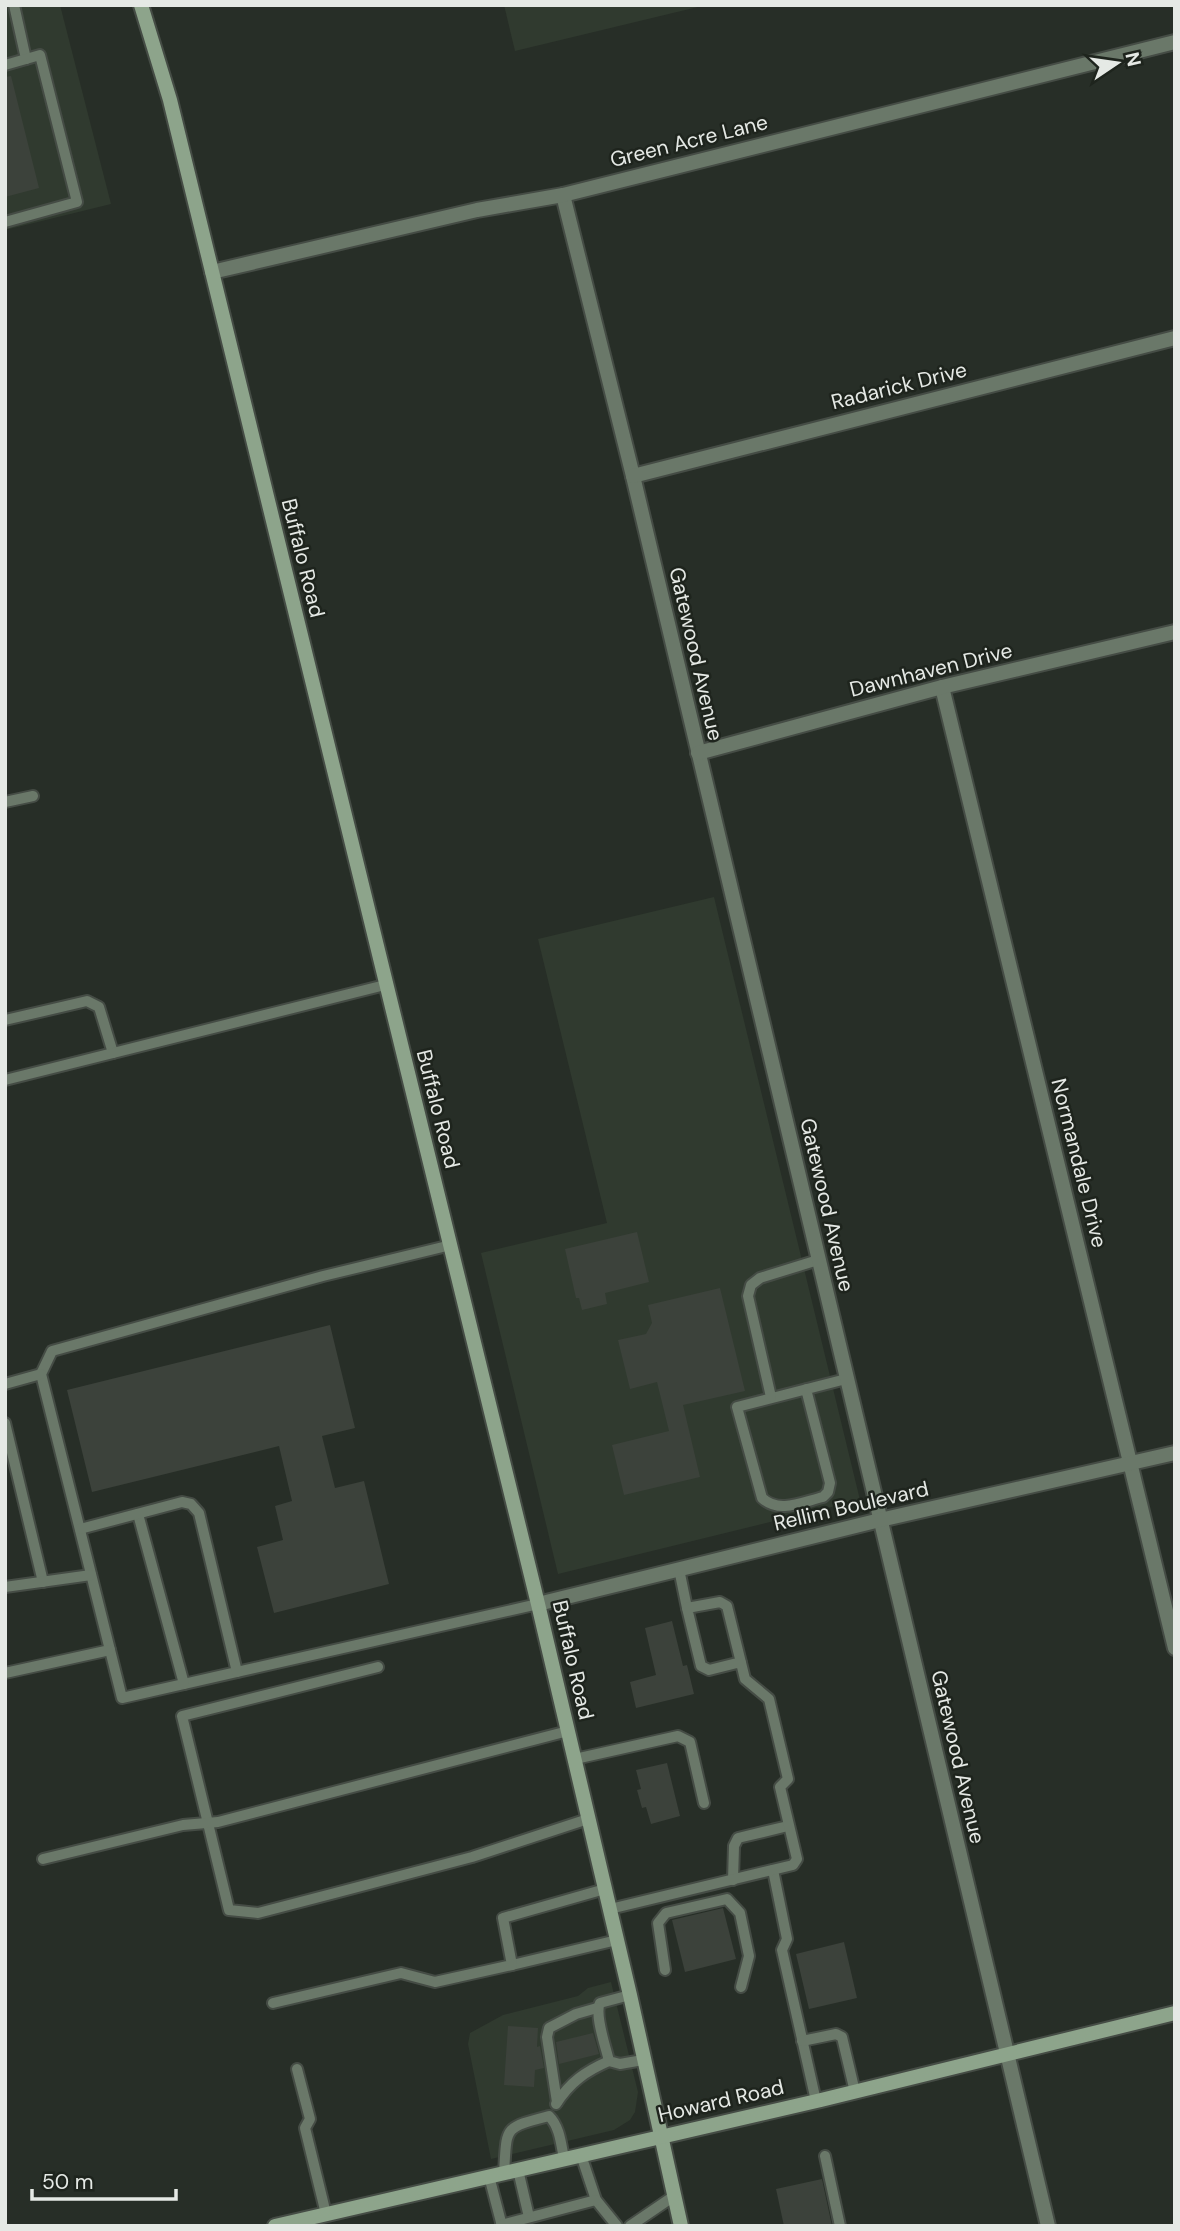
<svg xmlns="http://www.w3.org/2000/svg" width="1180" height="2231" viewBox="0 0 1180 2231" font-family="'DM Sans',sans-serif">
	<rect width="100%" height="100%" fill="#272e27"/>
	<!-- built -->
	<g fill="#303a2f">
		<polygon points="5,5 60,5 111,204 5,230"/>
		<polygon points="504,5 706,5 515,51"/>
		<polygon points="714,897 860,1500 558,1574 481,1253 607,1223 538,939"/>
		<polygon points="611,1982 638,2092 635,2112 630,2120 614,2130 491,2159 468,2044 470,2033 503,2015 578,1996 588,1988"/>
	</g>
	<!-- building -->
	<g fill="#3c423b">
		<polygon points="11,76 39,188 5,197 5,77"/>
		<polygon points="637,1232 649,1282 605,1293 607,1304 582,1310 579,1298 576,1298 565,1249"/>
		<polygon points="720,1288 745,1391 683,1405 700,1477 624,1495 612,1445 669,1431 657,1382 630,1389 618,1340 646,1334 652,1323 648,1305"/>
		<polygon points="330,1325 355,1428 322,1436 335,1488 364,1481 389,1584 274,1613 257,1547 283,1540 275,1506 292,1501 279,1446 92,1492 67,1390"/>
		<polygon points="672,1621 683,1666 687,1665 694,1694 636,1708 630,1682 656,1675 645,1628"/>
		<polygon points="667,1763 680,1816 651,1824 646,1807 642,1808 637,1790 641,1789 636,1770"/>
		<polygon points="723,1908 736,1959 685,1972 672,1920"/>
		<polygon points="844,1942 857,1998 809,2009 796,1954"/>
		<polygon points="508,2026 538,2028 537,2047 540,2046 544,2068 535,2070 534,2087 504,2085"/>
		<polygon points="593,2033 599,2054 559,2064 556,2042"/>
		<polygon points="822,2179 832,2226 784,2226 776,2189"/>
	</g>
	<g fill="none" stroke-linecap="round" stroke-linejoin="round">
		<defs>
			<g id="service">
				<polyline points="14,5 26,59"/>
				<polyline points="5,65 40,55 77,202 5,222"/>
				<polyline points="5,802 33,796"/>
				<polyline points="5,1020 87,1001 99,1007 113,1053"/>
				<polyline points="5,1080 385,985"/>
				<polyline points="451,1245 323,1276 52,1351 41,1374 122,1698 538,1604"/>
				<polyline points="5,1384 41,1374"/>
				<path d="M806,1389L830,1483L828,1492L823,1497C802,1502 779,1514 762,1498L737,1407L846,1379"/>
				<polyline points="771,1397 748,1296 751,1285 760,1278 818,1260"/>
				<polyline points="5,1423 43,1582"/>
				<polyline points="138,1514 184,1684"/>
				<polyline points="80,1529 182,1502 191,1504 199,1513 237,1672"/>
				<polyline points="679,1569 687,1608"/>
				<polyline points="5,1587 91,1575"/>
				<polyline points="378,1667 182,1716 229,1910 258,1913 335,1893 472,1857 588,1819"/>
				<polyline points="5,1673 110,1650"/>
				<polyline points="575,1759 678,1736 690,1742 704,1803"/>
				<polyline points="43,1859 183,1825 218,1822 568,1731"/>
				<polyline points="773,1870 787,1939 782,1950 816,2101"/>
				<polyline points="733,1880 734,1846 738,1838 788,1826"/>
				<polyline points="610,1909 793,1865 797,1859 780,1787 788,1779 769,1699 745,1679 727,1606 720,1602 687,1608 701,1666 709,1670 741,1662"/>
				<polyline points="512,1965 617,1940"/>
				<polyline points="665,1970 658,1923 666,1913 727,1899 740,1913 749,1956 741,1987"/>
				<path d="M630,1995L600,2003C594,2015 606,2047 609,2061L620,2064L643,2060"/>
				<polyline points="273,2003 401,1973 435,1982 512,1965 503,1918 605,1889"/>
				<polyline points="802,2041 836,2034 842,2037 855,2092"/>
				<polyline points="297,2069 310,2119 305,2128 326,2214"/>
				<polyline points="557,2102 547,2037 549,2028 576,2014 597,2008"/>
				<path d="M556,2104C570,2082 586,2071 609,2061"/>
				<polyline points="581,2155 596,2200 617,2226"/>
				<polyline points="825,2156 840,2226"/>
				<polyline points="518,2170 529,2217"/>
				<path d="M504,2173C507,2126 503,2128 549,2116C560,2127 561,2144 564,2159"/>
				<polyline points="489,2176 502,2226"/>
				<polyline points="501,2225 596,2200"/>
				<polyline points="630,2226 674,2196"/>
			</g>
			<g id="minor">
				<polyline points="563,195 633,476 1048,2226"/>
				<polyline points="212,272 477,210 563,195 1175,42"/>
				<polyline points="633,476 1175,338"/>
				<polyline points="942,687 1175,1648"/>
				<polyline points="698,753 942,687 1175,632"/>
				<polyline points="538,1604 880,1520 1175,1453"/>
			</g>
			<g id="secondary">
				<polyline points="141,5 170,100 538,1604 630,1995 681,2226"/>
				<polyline points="275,2226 821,2100 1175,2013"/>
			</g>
		</defs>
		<!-- service casing -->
		<use href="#service" stroke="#454c45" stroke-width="14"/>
		<!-- minor casing -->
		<use href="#minor" stroke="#454c45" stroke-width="18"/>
		<!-- secondary casing -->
		<use href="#secondary" stroke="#454c45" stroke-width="18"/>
		<!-- service -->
		<use href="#service" stroke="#6a7869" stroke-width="10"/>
		<!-- minor -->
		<use href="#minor" stroke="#6a7869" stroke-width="14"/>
		<!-- secondary -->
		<use href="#secondary" stroke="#8da48b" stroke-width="14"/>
	</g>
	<g text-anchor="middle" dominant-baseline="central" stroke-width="5" stroke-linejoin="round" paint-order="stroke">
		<!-- street labels -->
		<g font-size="21" fill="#e5e9e5" stroke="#1e241d">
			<text transform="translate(689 141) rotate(-14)">Green Acre Lane</text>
			<text transform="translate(899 386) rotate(-14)">Radarick Drive</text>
			<text transform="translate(303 558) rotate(76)">Buffalo Road</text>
			<text transform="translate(696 654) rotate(77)">Gatewood Avenue</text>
			<text transform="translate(931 670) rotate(-14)">Dawnhaven Drive</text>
			<text transform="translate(438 1109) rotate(76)">Buffalo Road</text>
			<text transform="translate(1079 1163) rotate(76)">Normandale Drive</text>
			<text transform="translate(827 1205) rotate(77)">Gatewood Avenue</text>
			<text transform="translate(851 1506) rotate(-13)">Rellim Boulevard</text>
			<text transform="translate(573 1660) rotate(77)">Buffalo Road</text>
			<text transform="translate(958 1757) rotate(77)">Gatewood Avenue</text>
			<text transform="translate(721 2101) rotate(-13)">Howard Road</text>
		</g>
	</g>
	<!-- border -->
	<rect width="1180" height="2231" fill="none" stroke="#e5e9e5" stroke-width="14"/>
	<!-- north arrow -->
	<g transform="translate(1117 63) rotate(77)" stroke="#1e241d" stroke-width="5" paint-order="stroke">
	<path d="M0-5L12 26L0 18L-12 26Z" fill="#e5e9e5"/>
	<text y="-10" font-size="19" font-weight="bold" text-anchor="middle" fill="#e5e9e5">N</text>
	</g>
	<!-- scale -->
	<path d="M32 2189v10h144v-10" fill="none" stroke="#e5e9e5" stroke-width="3.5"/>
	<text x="42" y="2189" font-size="21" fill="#e5e9e5" stroke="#1e241d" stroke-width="5" paint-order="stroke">50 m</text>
</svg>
